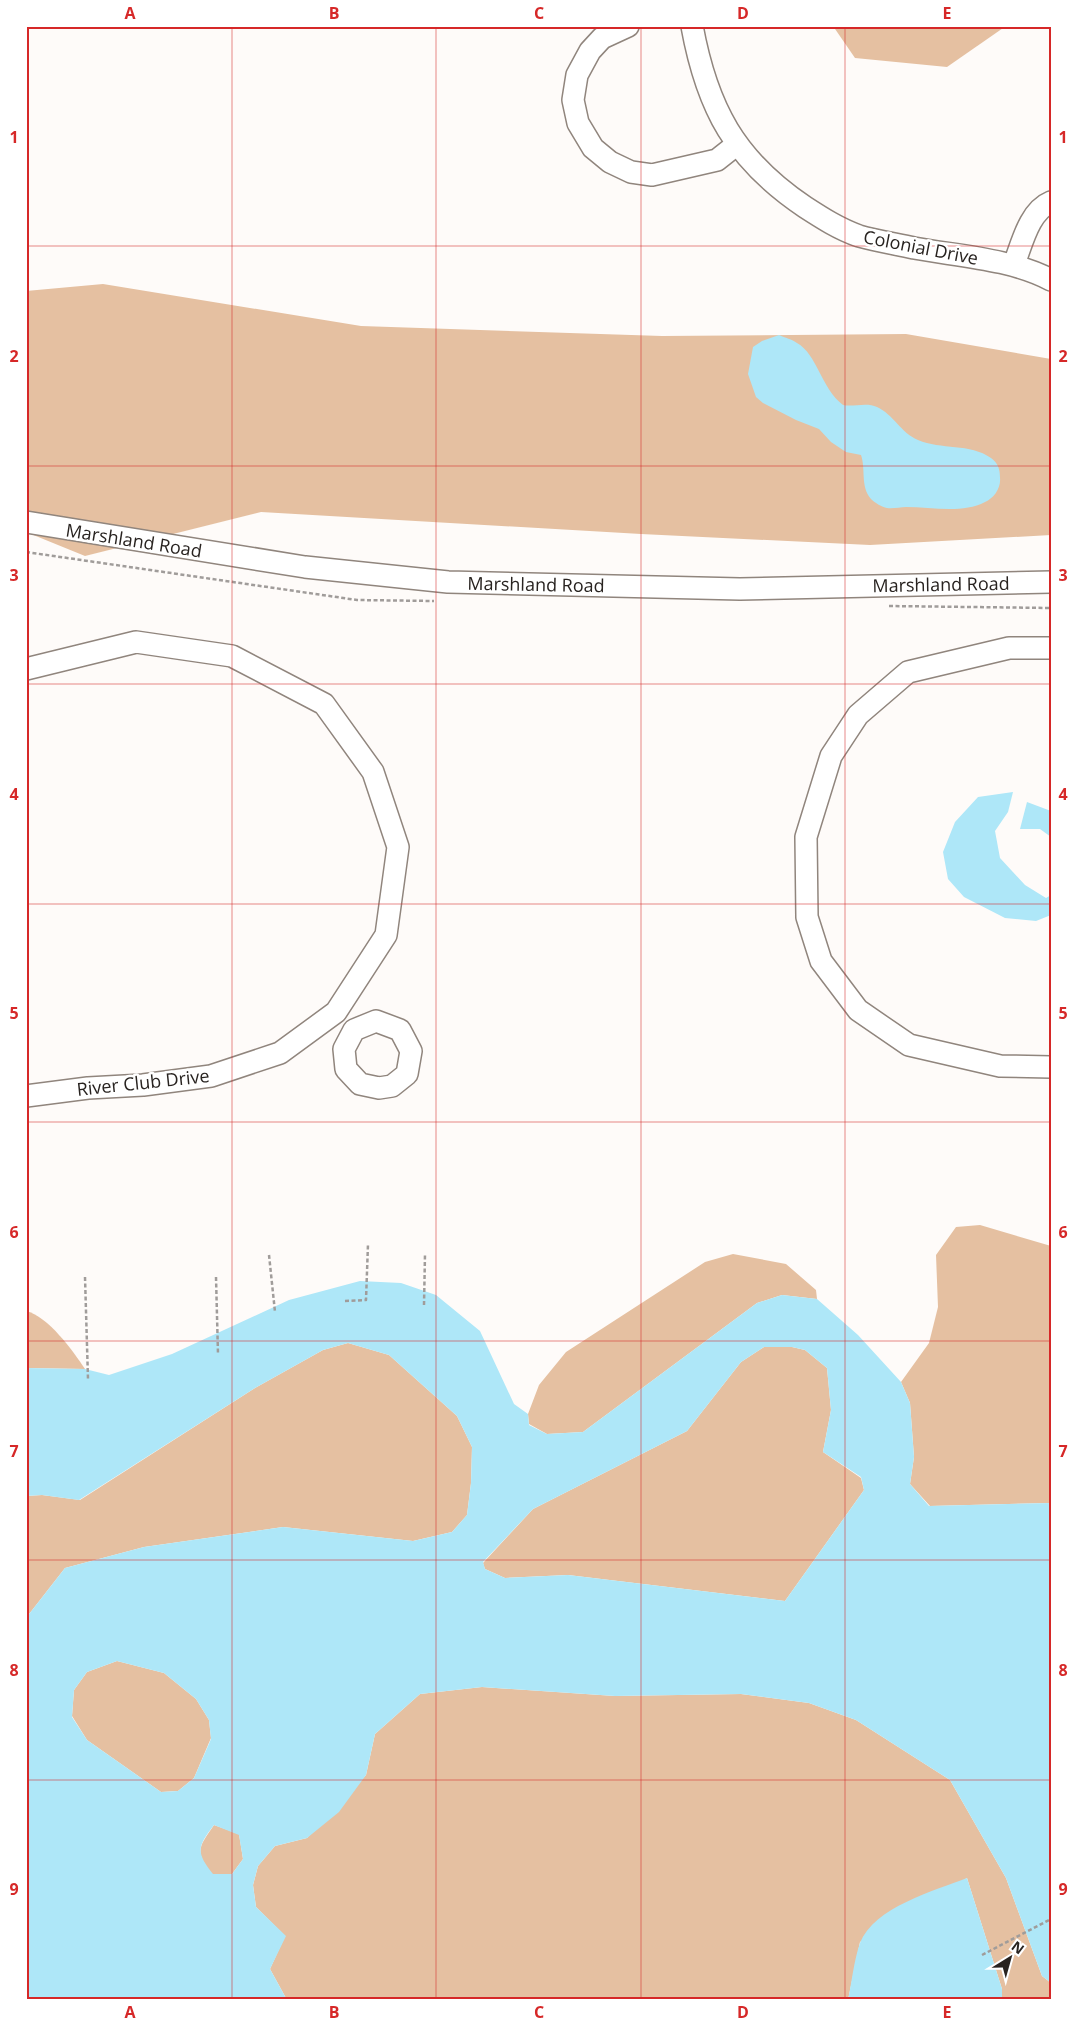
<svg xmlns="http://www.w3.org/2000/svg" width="1077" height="2026" viewBox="0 0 1077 2026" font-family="'Open Sans',sans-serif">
	<rect width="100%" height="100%" fill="#fefbf9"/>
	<!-- green -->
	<g fill="#e5c0a1">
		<polygon points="833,26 1006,26 947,67 855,58"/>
		<polygon points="103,284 361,326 662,336 906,334 1051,359 1051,535 870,545 641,534 261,512 85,556 26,532 26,291"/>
		<polygon points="980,1225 1051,1246 1051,1503 930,1506 910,1484 914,1457 910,1403 901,1382 929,1343 938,1307 936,1255 956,1227"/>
		<polygon points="733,1254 786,1264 816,1290 817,1299 782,1295 757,1303 583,1432 547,1434 529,1424 528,1414 539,1385 566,1352 705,1262"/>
		<path d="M26,1311C48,1316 73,1351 85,1369L26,1368Z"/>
		<polygon points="348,1343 389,1355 457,1416 472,1447 471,1483 467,1515 452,1532 413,1541 283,1527 144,1547 65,1568 26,1618 26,1496 42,1495 80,1500 255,1388 323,1350"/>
		<polygon points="764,1347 792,1347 805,1350 827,1368 831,1410 823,1452 861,1478 864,1490 785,1601 568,1575 505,1578 485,1569 483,1563 533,1509 687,1431 741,1362"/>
		<polygon points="117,1661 164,1673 196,1699 209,1720 211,1738 194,1778 178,1791 161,1792 87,1740 72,1716 74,1690 87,1672"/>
		<polygon points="482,1687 615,1696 741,1694 809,1703 856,1720 950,1780 1006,1878 1042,1976 1051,1983 1051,2000 1002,2000 1002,1989 967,1878 860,1942 848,2000 287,2000 270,1969 285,1936 256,1907 253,1885 258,1866 275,1846 307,1838 366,1775 375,1734 420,1694"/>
		<path d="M214,1825L239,1834L243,1859L232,1874H212C194,1851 199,1847 214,1825Z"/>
	</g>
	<!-- water -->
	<g fill="#aee7f8" fill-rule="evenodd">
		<path d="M779,335C785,338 792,339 797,343C817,354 821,388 843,405C854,407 867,402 877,407C893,414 901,433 918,440C941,450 970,443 991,458C998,463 1000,469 1000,478C1001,488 994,498 985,502C962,514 932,507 906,507C900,507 893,509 887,508C882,507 875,503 871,499C860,486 866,470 861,455L846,452L831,442L819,429L796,420L763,403L756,397L748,374L753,347L762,341Z"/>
		<polygon points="1013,792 1008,812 995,831 1000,858 1025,885 1046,898 1051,895 1051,915 1036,921 1005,918 964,897 948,879 943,852 955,822 978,797"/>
		<polygon points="1027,802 1051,811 1051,837 1040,829 1020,829"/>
		<path d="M360,1281L401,1283L436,1295L480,1331L514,1404L528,1414L529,1425L547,1434L583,1432L757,1303L782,1295L817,1299L858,1335L901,1382L910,1403L914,1457L910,1484L929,1506L1051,1503V1983L1042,1976L1006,1878L950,1780L856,1720L809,1703L741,1694L615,1696L482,1687L420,1694L375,1734L366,1775L339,1812L307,1838L275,1846L258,1866L253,1885L256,1907L286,1936L270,1969L287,2000H26V1618L65,1568L144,1547L283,1527L413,1541L452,1532L467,1515L471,1483L472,1447L457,1416L389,1355L348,1343L323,1350L255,1388L79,1500L42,1495L26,1496V1368L85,1369L109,1375L172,1354L289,1300ZM764,1347H792L805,1350L827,1368L831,1410L823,1452L861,1477L864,1490L785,1601L568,1575L505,1578L485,1569L483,1562L533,1509L687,1431L741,1362ZM117,1661L164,1673L196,1699L209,1720L211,1739L194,1778L178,1791L161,1792L87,1740L72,1717L74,1690L87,1672ZM214,1825L239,1835L243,1859L232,1874H213C195,1852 198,1846 214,1825Z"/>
		<path d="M967,1878L1002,1989V2000H848C852,1981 854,1960 860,1943C874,1907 934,1891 967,1878Z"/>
	</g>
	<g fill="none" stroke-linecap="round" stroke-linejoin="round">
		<defs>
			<g id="minor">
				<polyline points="628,26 602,38 590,51 577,75 573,100 578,123 593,148 610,162 631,172 652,175 717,160 736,145"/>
				<path d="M692,26C707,108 735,160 805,207C822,218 839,229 859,236C877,241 896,244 914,248C958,256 1012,259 1051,280"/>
				<path d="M1014,264C1022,244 1029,211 1051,202"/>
				<polyline points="26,522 305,567 448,582 740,589 1051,582"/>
				<polyline points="1051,648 1009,648 908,672 858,715 831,756 806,837 807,917 821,961 858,1010 909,1045 1000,1066 1051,1067"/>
				<polyline points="26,669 136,642 232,656 324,704 373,772 398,847 386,935 336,1012 280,1053 211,1076 143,1085 88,1088 26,1096"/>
				<polygon points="376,1021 400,1030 411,1051 407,1074 392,1086 379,1088 360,1084 346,1069 344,1049 354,1030"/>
			</g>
		</defs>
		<!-- minor casing -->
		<use href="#minor" stroke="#90857d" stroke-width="24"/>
		<!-- path -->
		<g stroke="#a09c9a" stroke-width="2.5" stroke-dasharray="4 2.5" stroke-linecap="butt">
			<polyline points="26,552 357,600 434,601"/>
			<polyline points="889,606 1051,608"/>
			<polyline points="269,1255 275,1312"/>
			<polyline points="85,1277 88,1379"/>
			<polyline points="216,1277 218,1354"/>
			<polyline points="345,1301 366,1300 368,1244"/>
			<polyline points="424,1305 425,1254"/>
			<polyline points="982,1955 1051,1919"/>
		</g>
		<!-- minor -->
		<use href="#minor" stroke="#fff" stroke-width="21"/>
	</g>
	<!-- grid -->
	<path fill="none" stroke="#d62828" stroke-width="1" stroke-opacity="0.55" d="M232,26V2000M436,26V2000M641,26V2000M845,26V2000M26,246H1051M26,466H1051M26,684H1051M26,904H1051M26,1122H1051M26,1341H1051M26,1560H1051M26,1780H1051"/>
	<g text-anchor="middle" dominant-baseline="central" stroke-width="5" stroke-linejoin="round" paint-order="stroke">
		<!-- street labels -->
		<g font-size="18" fill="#282320" stroke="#fff">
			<text transform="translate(921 247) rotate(11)">Colonial Drive</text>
			<text transform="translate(134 540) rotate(9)">Marshland Road</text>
			<text transform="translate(536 584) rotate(1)">Marshland Road</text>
			<text transform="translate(941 584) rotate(-1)">Marshland Road</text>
			<text transform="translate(143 1082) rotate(-6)">River Club Drive</text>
		</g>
	</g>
	<!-- border -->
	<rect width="1077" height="2026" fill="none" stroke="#ffffff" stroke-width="55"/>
	<!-- north arrow -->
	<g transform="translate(1010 1958) rotate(37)" stroke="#ffffff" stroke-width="4" paint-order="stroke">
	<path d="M0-4L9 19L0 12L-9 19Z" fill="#282320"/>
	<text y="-8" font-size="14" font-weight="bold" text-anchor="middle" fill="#282320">N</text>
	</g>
	<rect x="28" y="28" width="1022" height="1970" fill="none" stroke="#d62828" stroke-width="2"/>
	<g font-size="16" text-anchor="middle" font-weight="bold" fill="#d62828">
		<text x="130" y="19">A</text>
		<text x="334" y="19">B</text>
		<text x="539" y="19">C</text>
		<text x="743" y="19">D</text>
		<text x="947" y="19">E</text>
		<text x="14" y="143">1</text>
		<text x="1063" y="143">1</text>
		<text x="14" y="362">2</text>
		<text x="1063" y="362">2</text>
		<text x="14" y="581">3</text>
		<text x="1063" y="581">3</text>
		<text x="14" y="800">4</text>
		<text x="1063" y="800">4</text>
		<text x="14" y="1019">5</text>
		<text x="1063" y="1019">5</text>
		<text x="14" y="1238">6</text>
		<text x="1063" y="1238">6</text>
		<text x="14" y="1457">7</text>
		<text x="1063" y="1457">7</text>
		<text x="14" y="1676">8</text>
		<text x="1063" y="1676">8</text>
		<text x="14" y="1895">9</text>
		<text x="1063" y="1895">9</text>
		<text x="130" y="2018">A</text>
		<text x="334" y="2018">B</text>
		<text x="539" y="2018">C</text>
		<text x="743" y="2018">D</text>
		<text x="947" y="2018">E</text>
	</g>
</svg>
